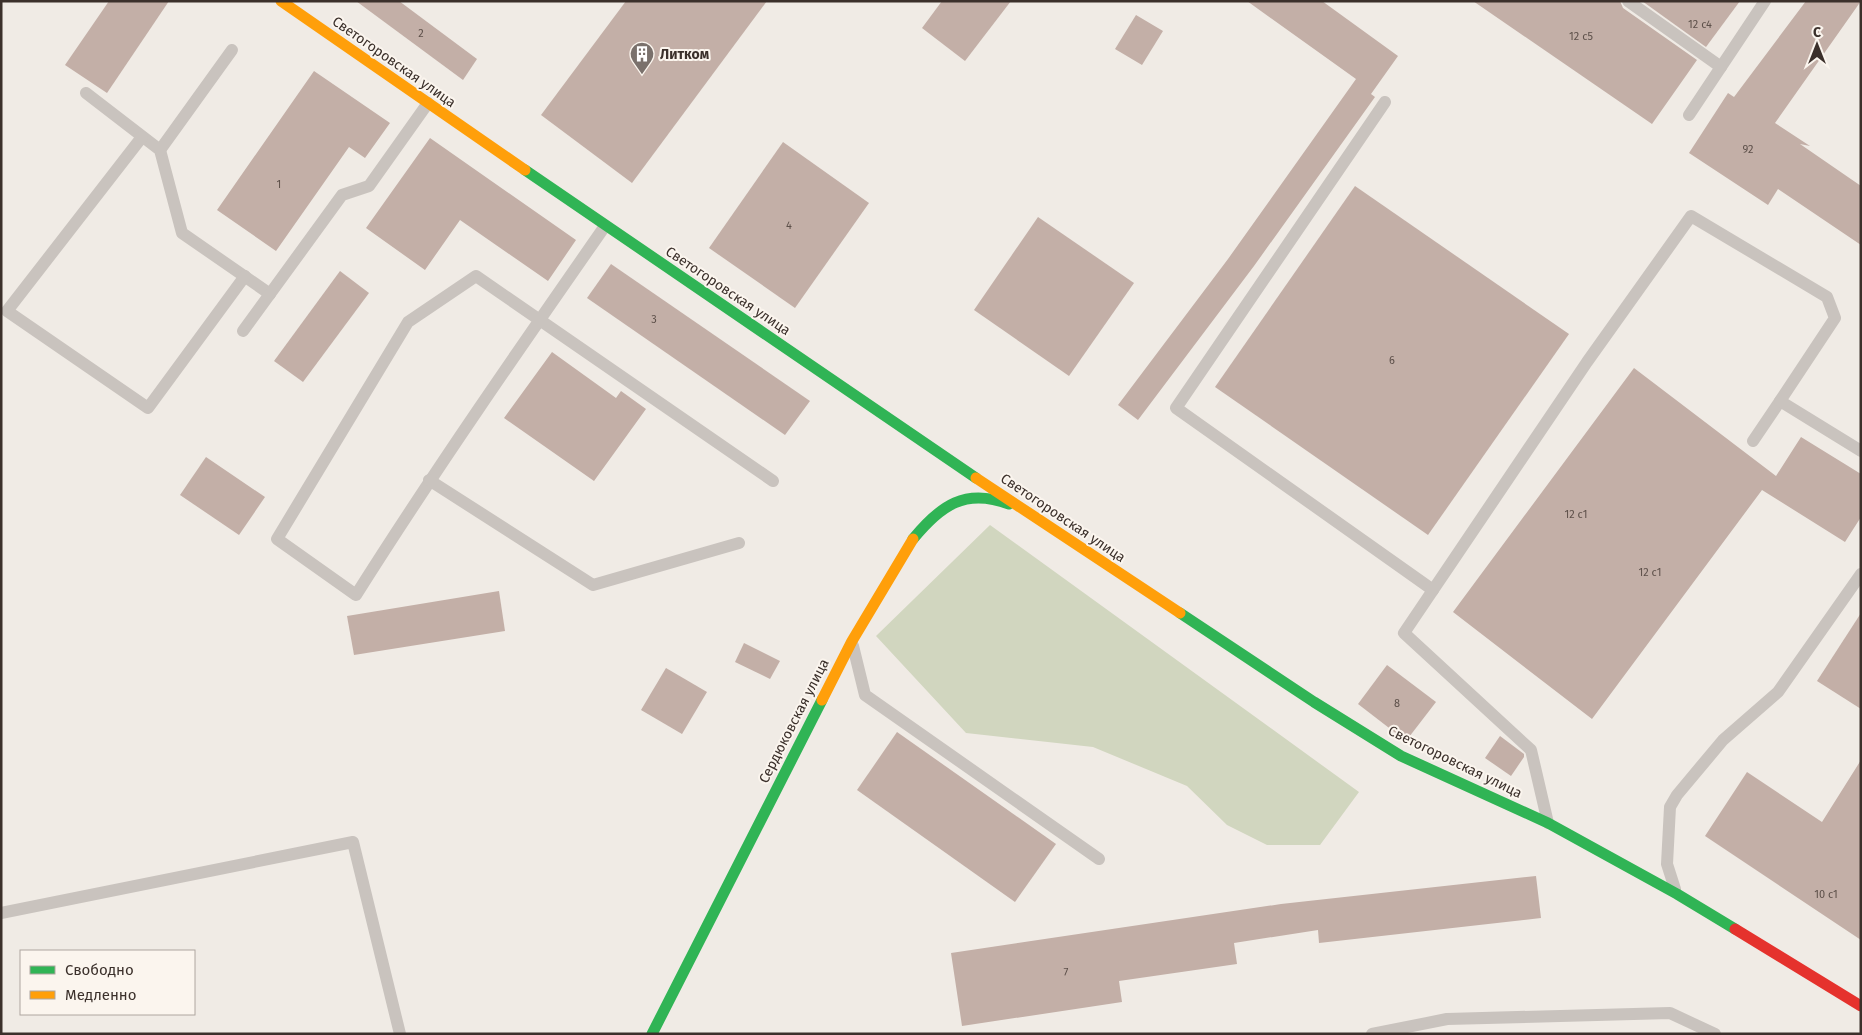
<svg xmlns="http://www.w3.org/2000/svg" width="1862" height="1035" viewBox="0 0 1862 1035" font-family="'Fira Sans',sans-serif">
	<rect width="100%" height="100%" fill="#f0ebe5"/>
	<!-- green -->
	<polygon fill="#d1d6bf" points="990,525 1359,792 1320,845 1267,845 1227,825 1187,786 1093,747 966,733 876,636"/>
	<!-- building -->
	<g fill="#c3afa7">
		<polygon points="109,1 169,1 107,93 65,65"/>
		<polygon points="356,1 399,1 477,59 463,80"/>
		<polygon points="626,1 767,1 632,183 541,115"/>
		<polygon points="942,1 1011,1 965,61 922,28"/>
		<polygon points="1247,1 1322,1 1398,56 1371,94 1375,97 1254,266 1138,420 1118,405 1228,259 1356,79"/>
		<polygon points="1473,1 1620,1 1623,8 1697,60 1652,124"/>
		<polygon points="1642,1 1740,1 1706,47"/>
		<polygon points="1806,1 1861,1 1775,123 1810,146 1800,144 1861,186 1861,245 1778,189 1768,205 1689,153 1728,93 1734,97"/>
		<polygon points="1136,15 1163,31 1142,65 1115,49"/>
		<polygon points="314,71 390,123 365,158 349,147 276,251 217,210"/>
		<polygon points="430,138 576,240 548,281 460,220 425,270 366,228"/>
		<polygon points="783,142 869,203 795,308 709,248"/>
		<polygon points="1355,186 1569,334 1428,535 1215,387"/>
		<polygon points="1038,217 1134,283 1069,376 974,310"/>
		<polygon points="611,264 810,401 785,435 587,298"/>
		<polygon points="340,271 369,293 303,382 274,361"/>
		<polygon points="552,352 616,398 621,391 646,409 594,481 504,418"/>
		<polygon points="1634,368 1776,476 1801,437 1861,474 1861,517 1845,542 1762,490 1592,719 1453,612"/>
		<polygon points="206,457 265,497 239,535 180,495"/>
		<polygon points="499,591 505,631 354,655 347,616"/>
		<polygon points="1861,613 1861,709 1817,681"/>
		<polygon points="744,643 780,661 770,679 735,662"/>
		<polygon points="1387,665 1436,702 1406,741 1358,704"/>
		<polygon points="666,668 707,692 682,734 641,710"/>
		<polygon points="897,732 1056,844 1015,902 857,790"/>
		<polygon points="1500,736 1524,754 1524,757 1511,776 1485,758"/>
		<polygon points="1861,760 1861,940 1705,836 1747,772 1822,822"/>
		<polygon points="1536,876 1541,918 1319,943 1318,930 1234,943 1237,964 1119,981 1122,1002 962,1026 951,953 1281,904"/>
	</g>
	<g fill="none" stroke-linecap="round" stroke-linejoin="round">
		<!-- lane -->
		<g stroke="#c9c3be" stroke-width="12">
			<polyline points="1628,1 1721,67"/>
			<polyline points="86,93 160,150 182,233 270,294"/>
			<polyline points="1385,102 1176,408 1433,590"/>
			<polyline points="1689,115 1765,1"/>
			<polyline points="142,137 7,311 148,408 245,276"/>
			<polyline points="160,150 232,50"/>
			<path d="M605,226C520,348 435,470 356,595L277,539L408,322L476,276L773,481"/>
			<polyline points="243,331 342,195 369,186 428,103"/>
			<polyline points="1753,441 1780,401"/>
			<polyline points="429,480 593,585 739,543"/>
			<polyline points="853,646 865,695 1099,859"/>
			<polyline points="1548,823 1531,750 1404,633 1587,362 1691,216 1827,297 1835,318 1780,401 1861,451"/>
			<polyline points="1675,889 1667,864 1670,807 1677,795 1723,740 1778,692 1861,574"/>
			<polyline points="1,913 353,842 400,1034"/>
			<polyline points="1372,1034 1447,1019 1670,1013 1715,1034"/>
		</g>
		<!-- fast -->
		<g stroke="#30b455" stroke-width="11">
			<polyline points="525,170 976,478"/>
			<path d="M913,539C941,505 965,488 1009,504"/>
			<polyline points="1180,613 1314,702 1401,756 1548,823 1677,894 1735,929"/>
			<polyline points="652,1034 822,700"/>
		</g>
		<!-- slow -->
		<g stroke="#ff9f0a" stroke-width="11">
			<polyline points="281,1 525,170"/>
			<polyline points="976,478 1180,613"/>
			<polyline points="822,700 852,641 913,539"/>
		</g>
		<!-- jam -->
		<polyline stroke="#e5322d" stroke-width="11" points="1735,929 1861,1006"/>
	</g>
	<!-- icons -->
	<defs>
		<symbol id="building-pin" viewBox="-11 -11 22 30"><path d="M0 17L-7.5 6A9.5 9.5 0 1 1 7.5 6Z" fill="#7a716c" stroke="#fbf5ee"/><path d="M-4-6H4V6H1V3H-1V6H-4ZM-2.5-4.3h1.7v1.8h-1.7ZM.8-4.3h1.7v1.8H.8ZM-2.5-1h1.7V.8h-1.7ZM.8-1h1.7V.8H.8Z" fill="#fff"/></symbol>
	</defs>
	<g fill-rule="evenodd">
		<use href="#building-pin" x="628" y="40" width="28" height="38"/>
	</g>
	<g text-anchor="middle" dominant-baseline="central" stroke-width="4" stroke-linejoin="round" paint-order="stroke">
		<!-- number labels -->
		<g font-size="11" fill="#5d504a">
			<text x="1700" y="24">12 с4</text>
			<text x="421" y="33">2</text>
			<text x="1581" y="36">12 с5</text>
			<text x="1748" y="149">92</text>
			<text x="279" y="184">1</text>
			<text x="789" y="225">4</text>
			<text x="654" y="319">3</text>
			<text x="1392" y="360">6</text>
			<text x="1576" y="514">12 с1</text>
			<text x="1650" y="572">12 с1</text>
			<text x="1397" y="703">8</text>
			<text x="1826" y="894">10 с1</text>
			<text x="1066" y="972">7</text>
		</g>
		<!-- poi labels -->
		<g font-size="14" font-weight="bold" fill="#3b302b" stroke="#fbf5ee" text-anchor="start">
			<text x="660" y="54">Литком</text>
		</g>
		<!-- street labels -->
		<g font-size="14" fill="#3b302b" stroke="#fbf5ee">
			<text transform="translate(394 62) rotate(35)">Светогоровская улица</text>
			<text transform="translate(728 291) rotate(34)">Светогоровская улица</text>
			<text transform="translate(1063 518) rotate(34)">Светогоровская улица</text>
			<text transform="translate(794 721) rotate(-63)">Сердюковская улица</text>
			<text transform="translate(1455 762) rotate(26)">Светогоровская улица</text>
		</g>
	</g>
	<!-- border -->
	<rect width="1862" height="1035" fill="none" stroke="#3b302b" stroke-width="5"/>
	<!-- legend -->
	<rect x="20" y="950" width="175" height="65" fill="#fbf5ee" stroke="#aea6a0"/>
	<rect x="30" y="966" width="25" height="8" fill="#30b455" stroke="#aea6a0"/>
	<text x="65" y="975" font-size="15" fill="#3b302b">Свободно</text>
	<rect x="30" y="991" width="25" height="8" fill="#ff9f0a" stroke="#aea6a0"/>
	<text x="65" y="1000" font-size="15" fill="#3b302b">Медленно</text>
	<!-- north arrow -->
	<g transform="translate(1817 45)" stroke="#fbf5ee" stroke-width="4" paint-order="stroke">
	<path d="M0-4L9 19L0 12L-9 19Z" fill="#3b302b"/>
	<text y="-8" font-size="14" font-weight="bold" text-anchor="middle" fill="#3b302b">С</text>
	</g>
</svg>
